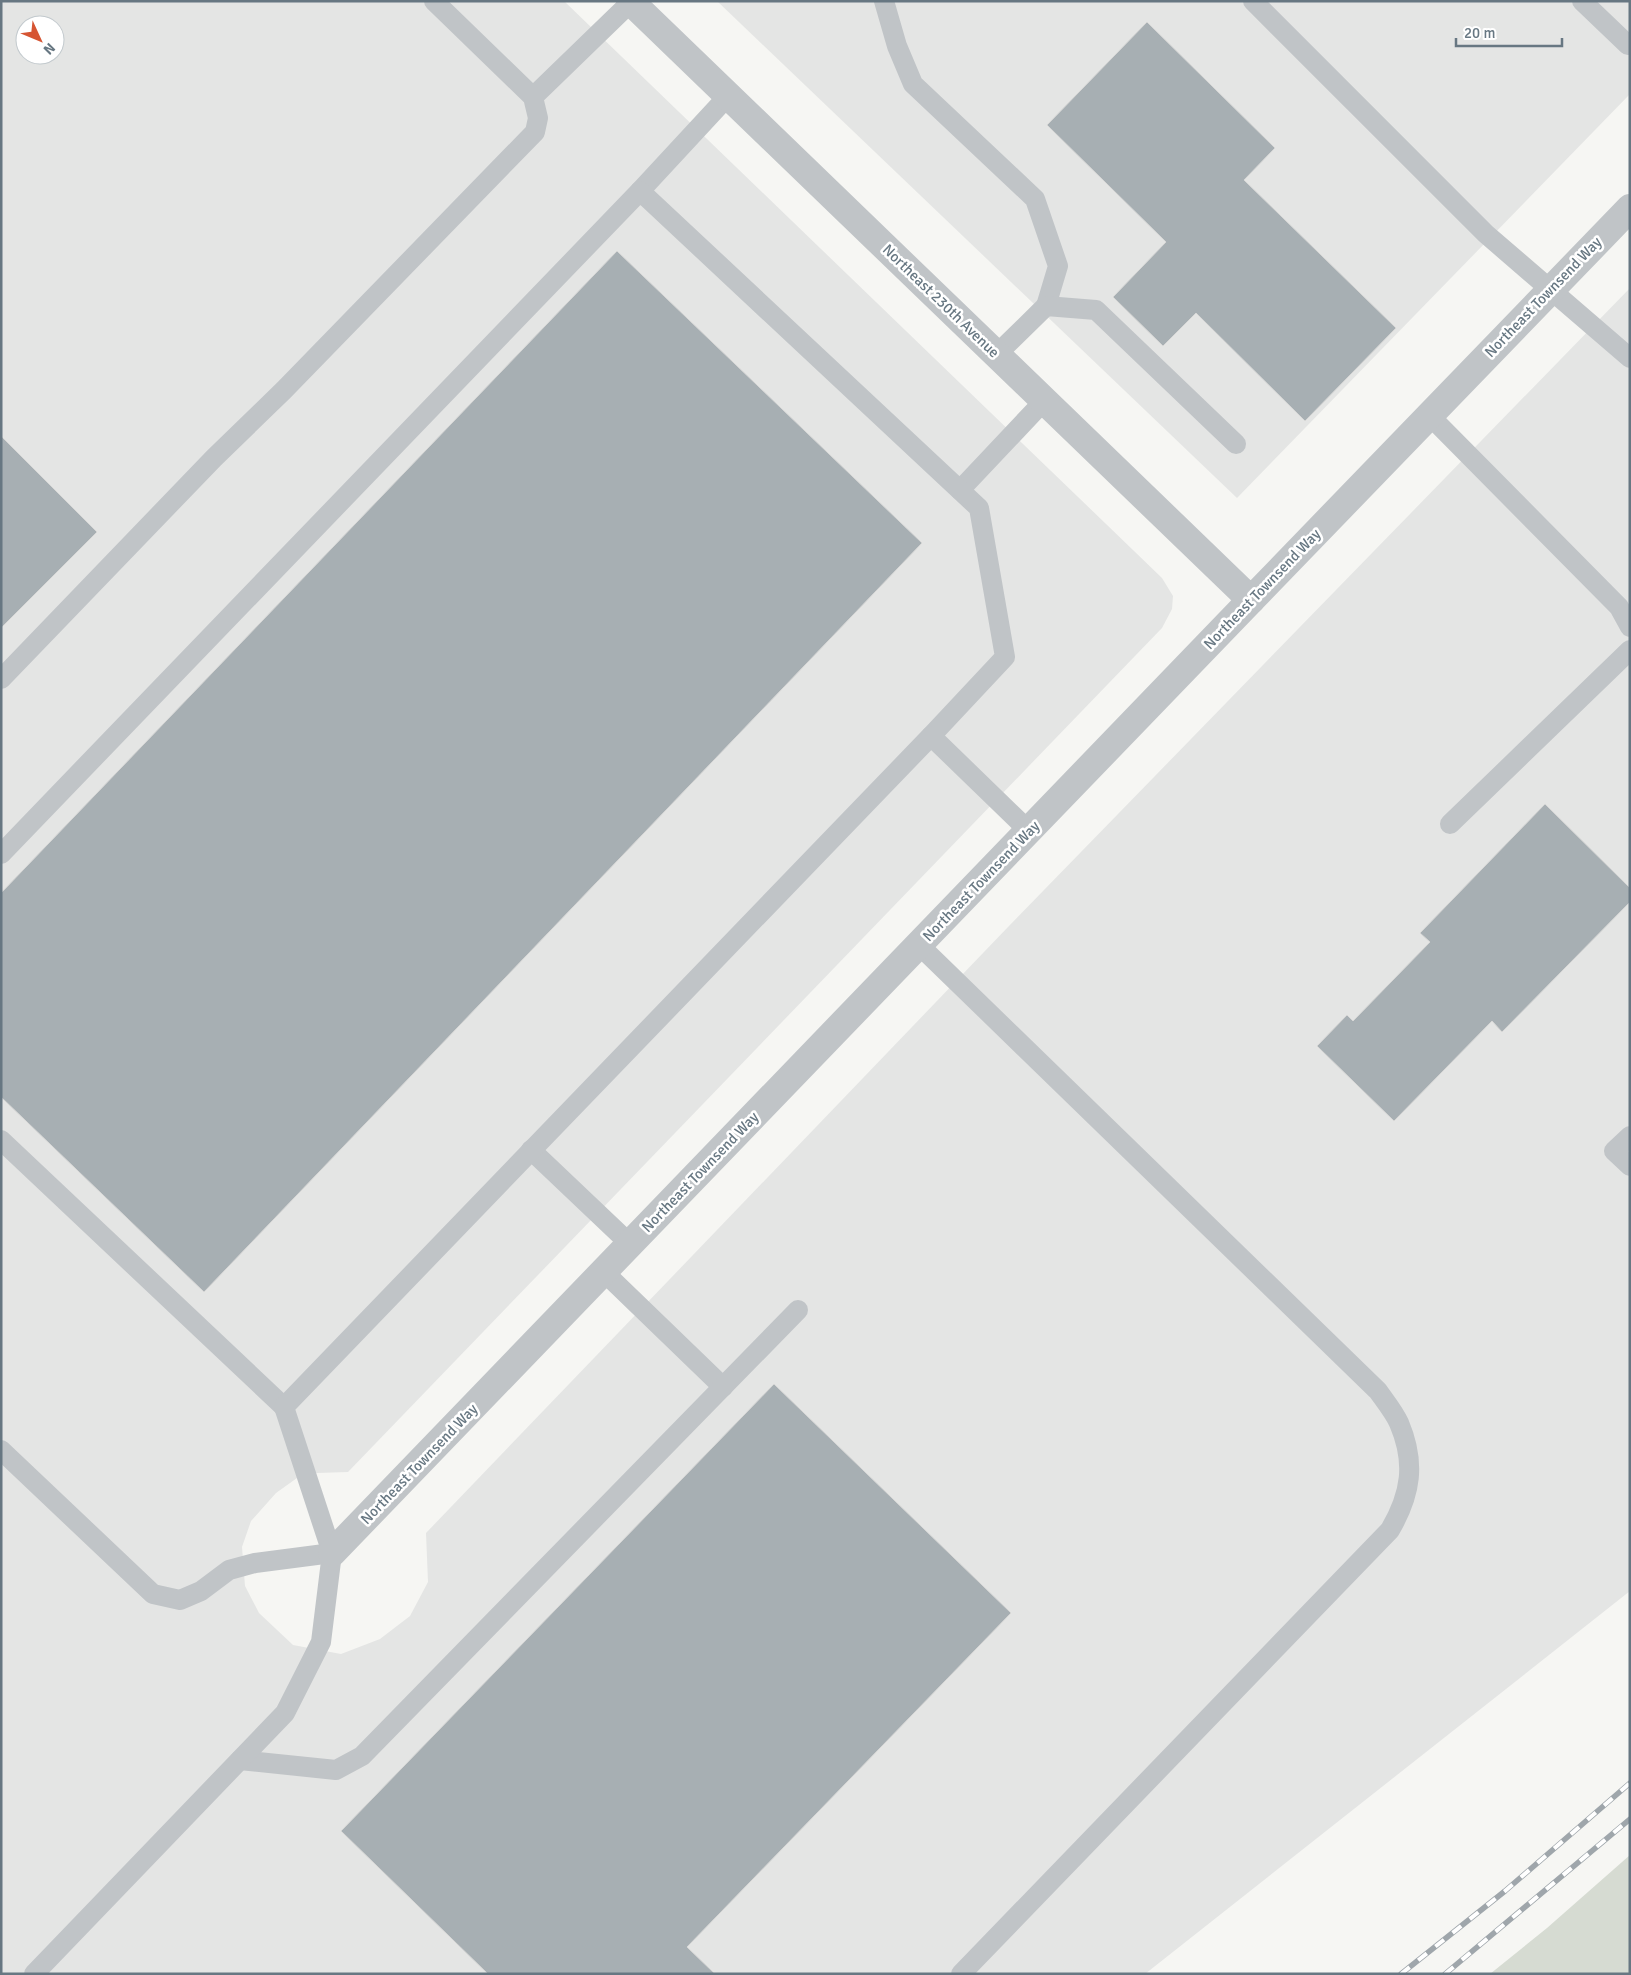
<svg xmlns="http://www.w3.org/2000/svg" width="1631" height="1975" viewBox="0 0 1631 1975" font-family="Signika,sans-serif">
	<rect width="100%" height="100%" fill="#f6f6f3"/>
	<!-- built -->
	<g fill="#e4e5e4" fill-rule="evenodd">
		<path d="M1,1H564L1162,578L1173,596L1172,609L1162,628L348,1472L317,1473L297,1478L276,1493L251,1521L242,1547L245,1586L259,1613L293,1645L341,1654L380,1639L410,1616L428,1582L426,1533L1008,927L1630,288V1591L1145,1974H1ZM25,25H55V55H25Z"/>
		<polygon points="717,1 1630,1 1630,94 1237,498"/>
	</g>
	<!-- green -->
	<polygon fill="#d6dbd2" points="1630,1855 1630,1974 1490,1974 1547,1928"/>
	<!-- building -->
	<g fill="#a7afb3" stroke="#d7d7d6">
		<polygon points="1147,22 1275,148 1244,180 1396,328 1305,421 1196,313 1163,346 1113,297 1166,242 1047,125"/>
		<polygon points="617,251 922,543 204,1292 1,1097 1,893"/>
		<polygon points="1,436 97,532 1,628"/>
		<polygon points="1545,804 1630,888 1630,902 1502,1032 1492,1021 1394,1121 1317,1046 1347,1015 1353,1021 1430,942 1420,933"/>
		<polygon points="774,1384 1011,1613 687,1947 715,1974 488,1974 341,1831"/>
	</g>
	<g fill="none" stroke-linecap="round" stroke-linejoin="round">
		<!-- service -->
		<g stroke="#c0c4c7" stroke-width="20">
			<polyline points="884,1 897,46 913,84 1035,199 1058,266 1046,306"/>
			<polyline points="1253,1 1486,234 1630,358"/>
			<polyline points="1582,1 1628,45 1630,43"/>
			<polyline points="533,97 631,2"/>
			<polyline points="640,191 728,96"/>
			<polyline points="996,355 1046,306 1096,310 1236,444"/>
			<polyline points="1429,415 1619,607 1630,627"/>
			<polyline points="960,490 1044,401"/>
			<polyline points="1,679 214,458 284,390 535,132 538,118 533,97 434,1"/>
			<polyline points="1450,824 1630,650"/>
			<polyline points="1,854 640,191 979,508 1005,657 931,736"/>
			<path d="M919,945L1378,1391C1385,1401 1394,1412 1399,1423C1416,1463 1411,1494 1390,1530L961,1974"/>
			<polyline points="1630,1136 1614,1151 1630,1166"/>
			<polyline points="1,1140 284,1407"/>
			<polyline points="531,1150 630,1244"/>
			<polyline points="604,1272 723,1387"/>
			<polyline points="1,1450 153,1594 180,1600 201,1591 229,1570 255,1563 332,1553"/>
			<polyline points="240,1760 336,1770 362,1756 798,1310"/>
			<polyline points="34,1974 285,1713 321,1642 332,1553 284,1407 931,736 1029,831"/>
		</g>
		<!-- minor -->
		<polyline stroke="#c0c4c7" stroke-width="28" points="332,1553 1251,600"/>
		<!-- tertiary -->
		<polyline stroke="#c0c4c7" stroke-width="28" points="630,1 1251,600 1630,208"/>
		<defs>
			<g id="rail">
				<polyline points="1401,1974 1505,1891 1630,1783"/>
				<polyline points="1445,1974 1630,1819"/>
			</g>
		</defs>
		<!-- rail casing -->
		<use href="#rail" stroke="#9fa6ab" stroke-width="5.5"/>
		<!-- rail -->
		<use href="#rail" stroke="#fff" stroke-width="4" stroke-dasharray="11" stroke-linecap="butt"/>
	</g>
	<g text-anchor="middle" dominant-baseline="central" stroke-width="5" stroke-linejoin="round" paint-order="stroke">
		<!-- street labels -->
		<g font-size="15" fill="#677782" stroke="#fff">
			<text transform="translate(1543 297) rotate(-46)">Northeast Townsend Way</text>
			<text transform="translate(941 301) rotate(44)">Northeast 230th Avenue</text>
			<text transform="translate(1262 589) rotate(-46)">Northeast Townsend Way</text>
			<text transform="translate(981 881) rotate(-46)">Northeast Townsend Way</text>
			<text transform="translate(700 1172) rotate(-46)">Northeast Townsend Way</text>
			<text transform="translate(419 1464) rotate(-46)">Northeast Townsend Way</text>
		</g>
	</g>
	<!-- border -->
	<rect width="1631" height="1975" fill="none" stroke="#677782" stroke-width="5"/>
	<!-- north arrow -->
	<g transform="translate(40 40) rotate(134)"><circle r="24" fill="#ffffff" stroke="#c2c9cd"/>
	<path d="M0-4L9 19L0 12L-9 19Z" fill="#d65533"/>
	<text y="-8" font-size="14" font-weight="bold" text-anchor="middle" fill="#677782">N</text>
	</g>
	<!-- scale -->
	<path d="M1456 38v8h106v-8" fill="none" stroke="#677782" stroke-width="2.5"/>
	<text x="1464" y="38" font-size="15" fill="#677782" stroke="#ffffff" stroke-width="4" paint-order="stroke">20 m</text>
</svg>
